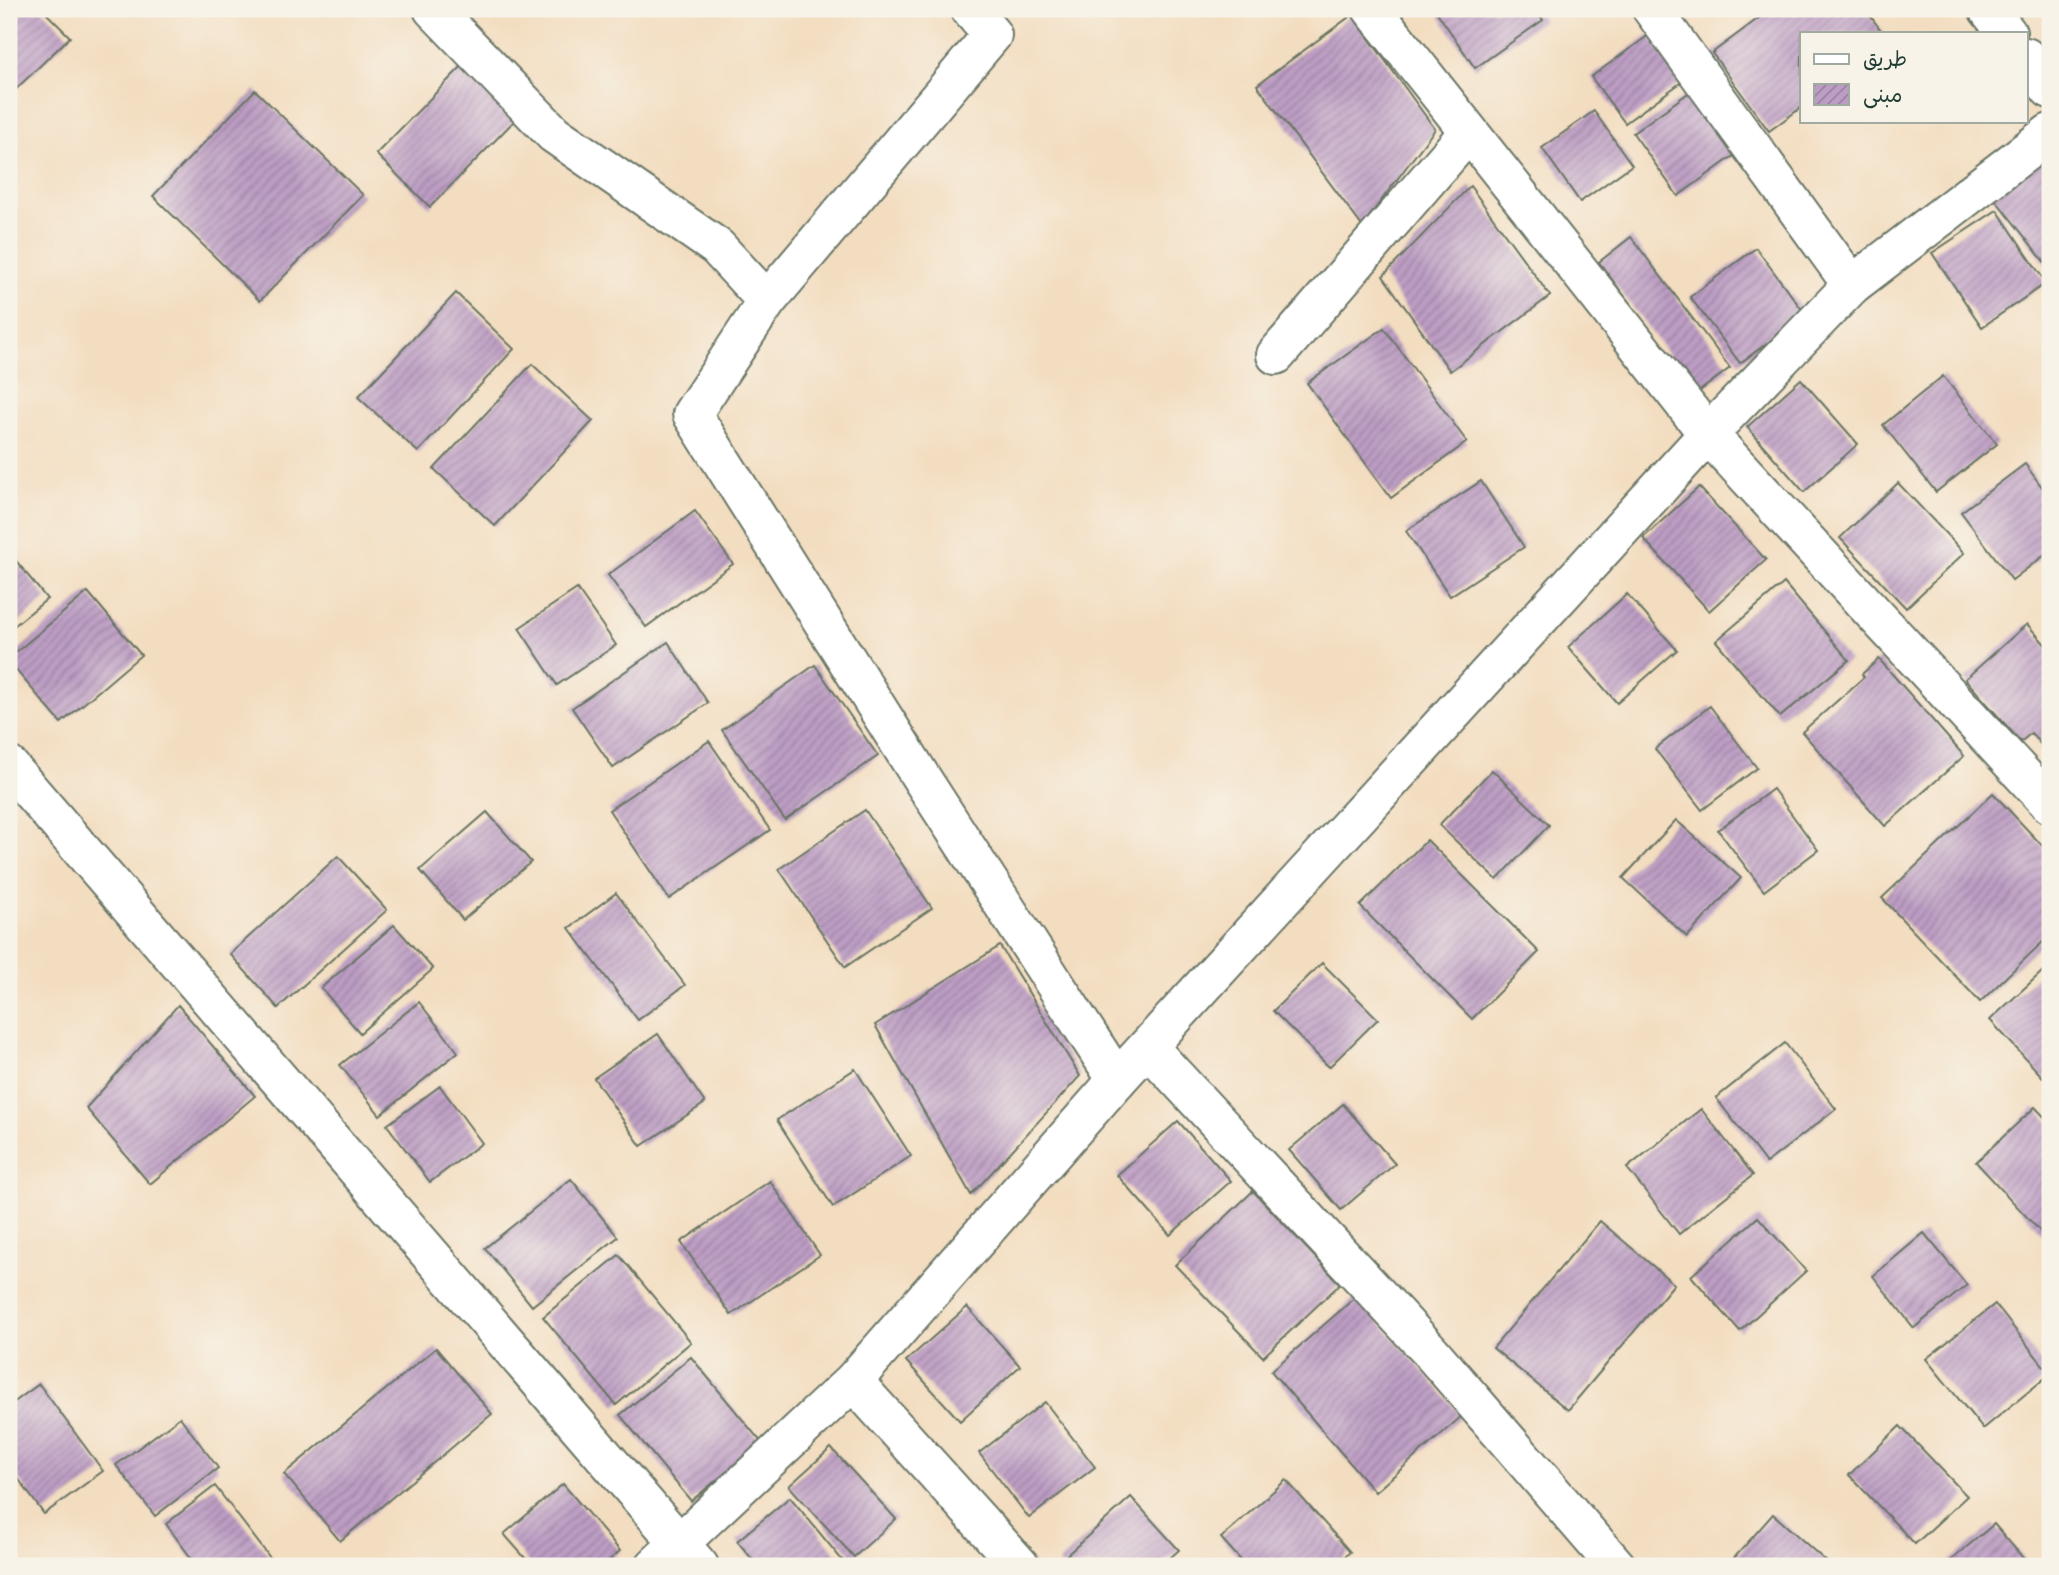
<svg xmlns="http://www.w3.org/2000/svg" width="2059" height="1575" viewBox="0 0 2059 1575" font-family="'Balsamiq Sans','Playpen Sans Arabic',sans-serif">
	<defs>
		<pattern id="building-hatch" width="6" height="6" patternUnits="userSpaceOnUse" patternTransform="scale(1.75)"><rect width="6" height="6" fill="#bd9dc4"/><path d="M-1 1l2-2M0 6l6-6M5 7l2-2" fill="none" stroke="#9981a0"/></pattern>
	</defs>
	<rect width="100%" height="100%" fill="#f7f3e8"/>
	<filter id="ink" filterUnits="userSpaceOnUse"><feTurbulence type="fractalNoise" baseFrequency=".0143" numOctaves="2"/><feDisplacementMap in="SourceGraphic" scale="14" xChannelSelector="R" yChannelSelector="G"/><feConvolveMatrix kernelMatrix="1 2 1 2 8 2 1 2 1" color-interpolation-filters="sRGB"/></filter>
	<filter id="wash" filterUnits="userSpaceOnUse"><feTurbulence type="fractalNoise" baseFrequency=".00686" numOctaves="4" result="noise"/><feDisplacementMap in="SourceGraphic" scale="28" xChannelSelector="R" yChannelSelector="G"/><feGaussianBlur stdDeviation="1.57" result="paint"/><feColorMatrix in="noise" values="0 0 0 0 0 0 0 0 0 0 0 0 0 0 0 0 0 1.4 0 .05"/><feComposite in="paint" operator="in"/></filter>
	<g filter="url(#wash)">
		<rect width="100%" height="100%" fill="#f3ddc0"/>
		<g id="blocks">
			<!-- building -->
			<g fill="url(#building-hatch)">
				<polygon points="9,9 42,9 70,37 15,90 9,84"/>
				<polygon points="1440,9 1536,9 1543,20 1475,68 1436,11"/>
				<polygon points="1771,9 1865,9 1883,33 1802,33 1802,107 1769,131 1712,53"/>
				<polygon points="1352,15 1435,129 1362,226 1257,85"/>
				<polygon points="1649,35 1683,81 1625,123 1591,77"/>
				<polygon points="464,64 518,117 430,207 376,154"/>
				<polygon points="255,90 363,195 260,301 153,196"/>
				<polygon points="1691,91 1736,154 1678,196 1633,133"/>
				<polygon points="1594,111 1632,165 1580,202 1542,148"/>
				<polygon points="2050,150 2050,269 1991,194"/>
				<polygon points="1470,186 1550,296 1450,371 1383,276"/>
				<polygon points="1997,210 2046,283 1982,327 1932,253"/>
				<polygon points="1631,237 1730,368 1697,393 1599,262"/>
				<polygon points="1756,248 1806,315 1740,363 1690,297"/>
				<polygon points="456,293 514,349 418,452 358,397"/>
				<polygon points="1384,328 1467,442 1391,498 1307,383"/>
				<polygon points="532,364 593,421 495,526 434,469"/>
				<polygon points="1943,376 1997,444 1936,492 1883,425"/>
				<polygon points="1801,379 1858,444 1804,492 1747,427"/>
				<polygon points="2025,464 2050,498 2050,551 2012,580 1961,512"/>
				<polygon points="1481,481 1524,547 1450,596 1406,531"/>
				<polygon points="1898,483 1964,553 1906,608 1840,538"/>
				<polygon points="1699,487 1766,560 1709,611 1643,538"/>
				<polygon points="695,511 733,564 646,627 608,575"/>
				<polygon points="9,552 47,599 9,630"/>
				<polygon points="1784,583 1849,660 1780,717 1716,641"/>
				<polygon points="577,589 616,645 557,685 519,628"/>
				<polygon points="88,592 141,655 61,723 9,662 9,658"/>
				<polygon points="1627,594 1677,650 1617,703 1568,647"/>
				<polygon points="2027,624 2050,650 2050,755 2031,733 2021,742 1965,679"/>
				<polygon points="668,642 708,703 613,768 572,708"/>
				<polygon points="1879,659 1964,756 1885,826 1802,732 1864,677 1862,674"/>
				<polygon points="815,665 878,756 785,820 722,730"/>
				<polygon points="1710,706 1757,768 1702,810 1655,749"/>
				<polygon points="709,741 770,830 669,899 609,810"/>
				<polygon points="1492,770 1549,825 1497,880 1439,825"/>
				<polygon points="1773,789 1818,850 1764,891 1718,830"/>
				<polygon points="1993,793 2050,854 2050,935 1980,1002 1882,898"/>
				<polygon points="865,810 932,908 845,967 779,869"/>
				<polygon points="487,812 531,862 463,920 420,870"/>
				<polygon points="1676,820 1741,878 1687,937 1623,878"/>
				<polygon points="1427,840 1539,952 1472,1019 1360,906"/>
				<polygon points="338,856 387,910 278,1008 230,954"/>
				<polygon points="616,893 685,985 638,1020 569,928"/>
				<polygon points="394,925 433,969 360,1033 321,988"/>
				<polygon points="1000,946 1080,1076 971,1195 875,1025"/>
				<polygon points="1322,963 1378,1019 1329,1067 1273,1011"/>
				<polygon points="2043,971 2050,979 2050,1085 1990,1020"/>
				<polygon points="419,1002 458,1052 380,1115 340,1065"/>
				<polygon points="178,1005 255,1096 150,1184 86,1108"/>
				<polygon points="658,1034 705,1103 641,1146 594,1078"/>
				<polygon points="1785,1043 1836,1109 1766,1163 1716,1098"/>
				<polygon points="855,1069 911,1156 833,1207 777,1120"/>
				<polygon points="440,1086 482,1143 430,1182 387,1125"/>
				<polygon points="1343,1104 1395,1164 1341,1210 1289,1150"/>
				<polygon points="2035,1107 2050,1123 2050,1242 1976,1162"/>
				<polygon points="1701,1109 1753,1175 1679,1234 1627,1168"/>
				<polygon points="1178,1121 1231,1181 1170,1235 1117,1175"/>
				<polygon points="571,1179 618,1237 532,1306 485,1248"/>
				<polygon points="770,1181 820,1255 731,1315 681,1242"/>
				<polygon points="1253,1191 1340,1284 1263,1357 1175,1265"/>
				<polygon points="1758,1217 1806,1271 1740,1331 1691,1276"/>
				<polygon points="1600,1221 1674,1284 1568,1410 1493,1348"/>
				<polygon points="1924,1233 1967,1285 1914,1328 1873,1276"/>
				<polygon points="619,1255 691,1342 616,1405 543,1317"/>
				<polygon points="1357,1296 1462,1416 1375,1492 1271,1371"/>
				<polygon points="1995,1304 2050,1374 1983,1429 1926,1359"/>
				<polygon points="967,1307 1020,1366 960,1421 906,1361"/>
				<polygon points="436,1348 492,1414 340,1541 284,1474"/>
				<polygon points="691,1357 762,1443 691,1501 620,1415"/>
				<polygon points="39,1384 103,1471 44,1514 9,1466 9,1406"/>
				<polygon points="1045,1402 1095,1467 1029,1518 979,1453"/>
				<polygon points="180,1417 218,1468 155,1516 116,1465"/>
				<polygon points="1900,1426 1967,1496 1915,1544 1849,1475"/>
				<polygon points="831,1448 896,1519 854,1557 789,1486"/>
				<polygon points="1286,1480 1350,1552 1334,1566 1246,1566 1221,1538"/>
				<polygon points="563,1484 620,1551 603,1566 532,1566 504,1534"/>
				<polygon points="215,1486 274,1563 270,1566 197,1566 166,1524"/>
				<polygon points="790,1497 847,1566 758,1566 737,1541"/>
				<polygon points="1131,1497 1179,1550 1161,1566 1060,1566 1058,1563"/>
				<polygon points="1773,1514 1829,1564 1827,1566 1727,1566"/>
				<polygon points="1994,1524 2030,1566 1944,1566"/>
			</g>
		</g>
	</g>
	<g filter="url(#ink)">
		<use href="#blocks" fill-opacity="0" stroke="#697565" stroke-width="2"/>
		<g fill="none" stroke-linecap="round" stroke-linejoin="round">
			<defs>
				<g id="minor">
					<polyline points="433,9 554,134 717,247 767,301 692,414 922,779 1117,1080"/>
					<polyline points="1372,9 1708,434 2050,804"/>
					<polyline points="1652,9 1852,285"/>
					<polyline points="1988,9 2007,33"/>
					<polyline points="2026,57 2050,89"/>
					<polyline points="767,301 992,35 970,9"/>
					<polyline points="1276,355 1468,133"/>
					<polyline points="9,766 699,1566"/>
					<polyline points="1148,1047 1430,1351 1616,1566"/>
					<polyline points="853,1381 1020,1566"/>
					<polyline points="655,1566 853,1381 1117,1080 1708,434 1852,285 2050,133"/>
				</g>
			</defs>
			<!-- minor casing -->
			<use href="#minor" stroke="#697565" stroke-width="42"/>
			<!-- minor -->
			<use href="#minor" stroke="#fff" stroke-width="38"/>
		</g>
	</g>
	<!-- margin -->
	<rect width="2059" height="1575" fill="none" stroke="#f7f3e8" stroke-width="35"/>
	<!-- legend -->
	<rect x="1800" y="32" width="228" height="91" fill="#f7f3e8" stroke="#a1aaa0" stroke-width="2"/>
	<rect x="1814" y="54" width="35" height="10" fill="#ffffff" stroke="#a1aaa0" stroke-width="2"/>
	<text x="1863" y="66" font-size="21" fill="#1f3d34">طريق</text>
	<rect x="1814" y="84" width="35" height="21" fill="url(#building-hatch)" stroke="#a1aaa0" stroke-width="2"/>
	<text x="1863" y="102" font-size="21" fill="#1f3d34">مبنى</text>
</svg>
